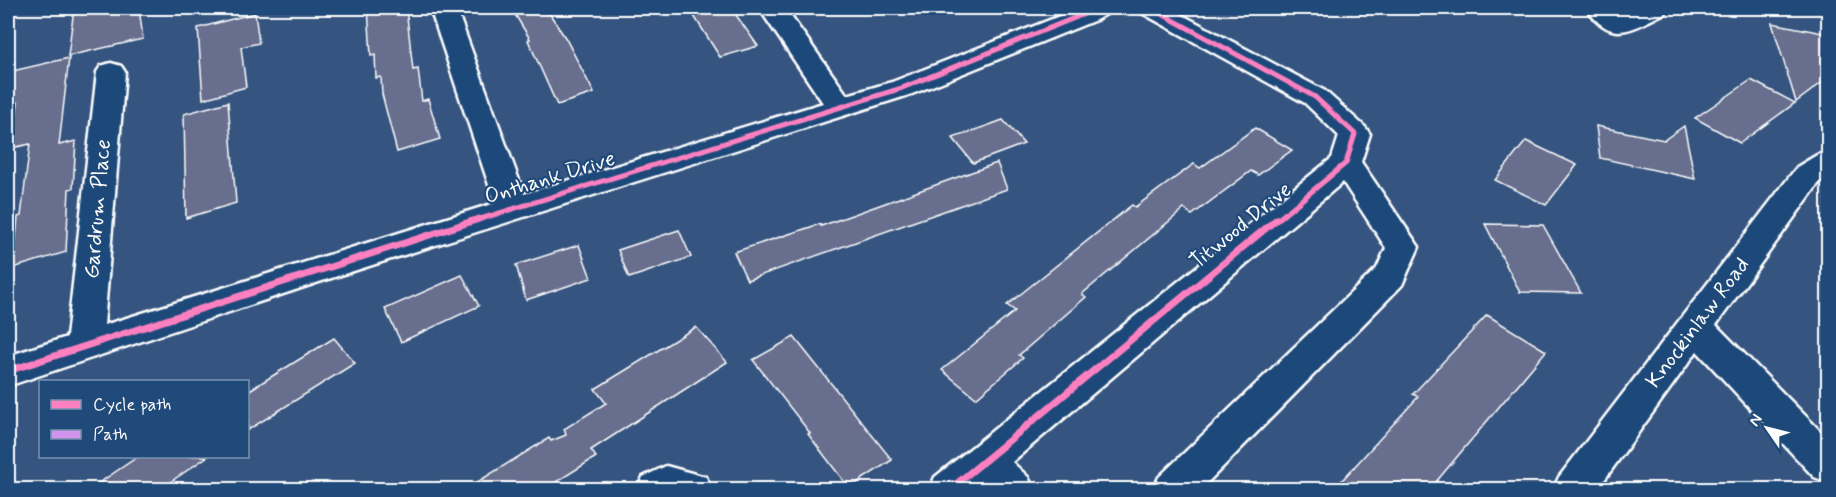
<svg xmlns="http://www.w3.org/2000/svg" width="1836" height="497" viewBox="0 0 1836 497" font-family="Mynerve,sans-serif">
	<rect width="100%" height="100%" fill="#355580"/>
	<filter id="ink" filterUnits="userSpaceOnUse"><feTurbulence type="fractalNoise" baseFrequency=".0167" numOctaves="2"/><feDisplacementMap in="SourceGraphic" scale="12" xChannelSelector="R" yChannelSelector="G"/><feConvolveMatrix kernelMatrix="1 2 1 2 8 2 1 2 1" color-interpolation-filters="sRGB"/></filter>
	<g filter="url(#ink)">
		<!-- building -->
		<g fill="#676e8d" stroke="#fff" stroke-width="1.5">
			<polygon points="74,8 139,8 143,39 68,56"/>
			<polygon points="368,8 406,8 413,70 418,69 422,101 428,99 440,139 397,152 382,94 381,77 376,78 375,55 371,56"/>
			<polygon points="511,8 546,8 566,39 594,93 557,105 528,40 530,39"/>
			<polygon points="689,8 731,8 758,46 720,57"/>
			<polygon points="255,13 259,43 241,47 246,87 203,99 198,28"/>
			<polygon points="1772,23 1828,34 1828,78 1796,102"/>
			<polygon points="69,58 59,145 76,141 73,188 69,189 66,252 13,268 18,217 21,216 30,144 12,148 18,102 8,105 8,72"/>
			<polygon points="1751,80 1795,103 1740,143 1695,118"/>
			<polygon points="228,102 236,203 186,218 184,114"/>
			<polygon points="1003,120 1024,144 973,163 953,138"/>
			<polygon points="1596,126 1664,140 1684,126 1695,179 1600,158"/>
			<polygon points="1255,128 1292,150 1258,175 1251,171 1192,215 1184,209 1082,294 1086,297 1019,355 1023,358 976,398 942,370 1015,311 1007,305 1132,205 1135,207 1194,164 1200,168"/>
			<polygon points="1526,141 1577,165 1546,205 1495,180"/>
			<polygon points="997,163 1007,189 747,280 734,252 820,224 821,226"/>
			<polygon points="1485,224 1543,225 1581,293 1520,292"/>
			<polygon points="679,230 691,257 629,278 618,250"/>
			<polygon points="579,245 591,278 526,300 516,265"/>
			<polygon points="462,275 479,306 401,342 385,309"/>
			<polygon points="1487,315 1546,351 1430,489 1334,489 1418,397 1413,394"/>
			<polygon points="696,327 727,362 591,450 596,457 545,489 466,489 549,438 551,441 566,435 564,429 606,403 595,389"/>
			<polygon points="794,337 892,460 849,488 808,434 810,433 753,360"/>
			<polygon points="334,338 355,363 248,430 248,391"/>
			<polygon points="139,456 208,456 160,489 90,489"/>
		</g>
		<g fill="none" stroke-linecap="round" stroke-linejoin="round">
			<defs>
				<g id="minor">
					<polygon points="430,8 456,8 524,194 823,103 759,8 785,8 847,95 892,82 1080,8 1112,8 1108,13 1096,20 912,94 325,280 8,386 8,356 67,337 97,72 101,66 111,63 121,66 125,72 104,325 495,203"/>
					<polygon points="1138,8 1169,8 1325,91 1365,127 1370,134 1361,162 1419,247 1402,285 1200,490 1153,490 1159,477 1377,268 1386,248 1343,182 1012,462 1028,477 1034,490 986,490 983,486 979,490 929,490 935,477 1332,158 1339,136 1305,103 1142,13"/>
					<path d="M1586,8H1614L1622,14L1636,8H1669L1665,13C1631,29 1613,46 1586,8Z"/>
					<polygon points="1828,152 1828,176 1819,183 1716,325 1828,439 1828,482 1814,477 1697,351 1597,490 1553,490 1559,477 1797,167 1817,155"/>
					<polygon points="666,466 706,477 712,490 637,490 643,477"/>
				</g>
			</defs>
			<!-- minor casing -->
			<use href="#minor" stroke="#fff" stroke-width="5"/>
			<!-- minor -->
			<use href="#minor" fill="#1f4a7a" fill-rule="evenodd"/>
			<!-- quiet -->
			<polyline stroke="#d193ec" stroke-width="4" stroke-dasharray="8 4" stroke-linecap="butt" points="1820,8 1828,13"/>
			<defs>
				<g id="cycleway-far1">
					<polyline points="1151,8 1315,97 1355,134 1346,163 1276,221"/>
					<polyline points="474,221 902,88 1099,8"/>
				</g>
				<g id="cycleway">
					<polyline points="8,371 479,219"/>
					<polyline points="949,490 1277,219"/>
				</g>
			</defs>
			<!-- cycleway-far1 casing -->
			<use href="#cycleway-far1" stroke="#1f4a7a" stroke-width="8"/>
			<!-- cycleway casing -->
			<use href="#cycleway" stroke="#1f4a7a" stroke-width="10"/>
			<!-- cycleway-far1 -->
			<use href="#cycleway-far1" stroke="#ff80c0" stroke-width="5"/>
			<!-- cycleway -->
			<use href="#cycleway" stroke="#ff80c0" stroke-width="7"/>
		</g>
	</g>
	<g text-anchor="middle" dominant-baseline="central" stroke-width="4.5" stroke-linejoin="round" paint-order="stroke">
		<!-- street labels -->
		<g font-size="22" fill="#fff" stroke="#1f4a7a">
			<text transform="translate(550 178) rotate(-17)">Onthank Drive</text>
			<text transform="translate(98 209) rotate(-85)">Gardrum Place</text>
			<text transform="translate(1241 226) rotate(-39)">Titwood Drive</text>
			<text transform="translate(1698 323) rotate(-53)">Knockinlaw Road</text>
		</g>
	</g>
	<!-- margin -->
	<rect width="1836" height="497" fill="none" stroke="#1f4a7a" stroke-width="30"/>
	<rect x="15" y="15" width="1806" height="467" fill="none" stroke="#fff" stroke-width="2" filter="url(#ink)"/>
	<!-- legend -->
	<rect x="39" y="380" width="210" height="78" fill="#1f4a7a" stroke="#7992af" stroke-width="1.5"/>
	<rect x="51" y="400" width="30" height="9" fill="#ff80c0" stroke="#7992af" stroke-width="1.5"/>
	<text x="93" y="410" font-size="18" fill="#ffffff">Cycle path</text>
	<rect x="51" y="430" width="30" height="9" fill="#d193ec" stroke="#7992af" stroke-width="1.5"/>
	<text x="93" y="440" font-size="18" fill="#ffffff">Path</text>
	<!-- north arrow -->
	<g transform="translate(1767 428) rotate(305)" stroke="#1f4a7a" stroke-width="4.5" paint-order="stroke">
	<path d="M0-4.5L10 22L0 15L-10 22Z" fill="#ffffff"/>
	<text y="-9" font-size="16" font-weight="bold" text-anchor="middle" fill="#ffffff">N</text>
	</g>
</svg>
